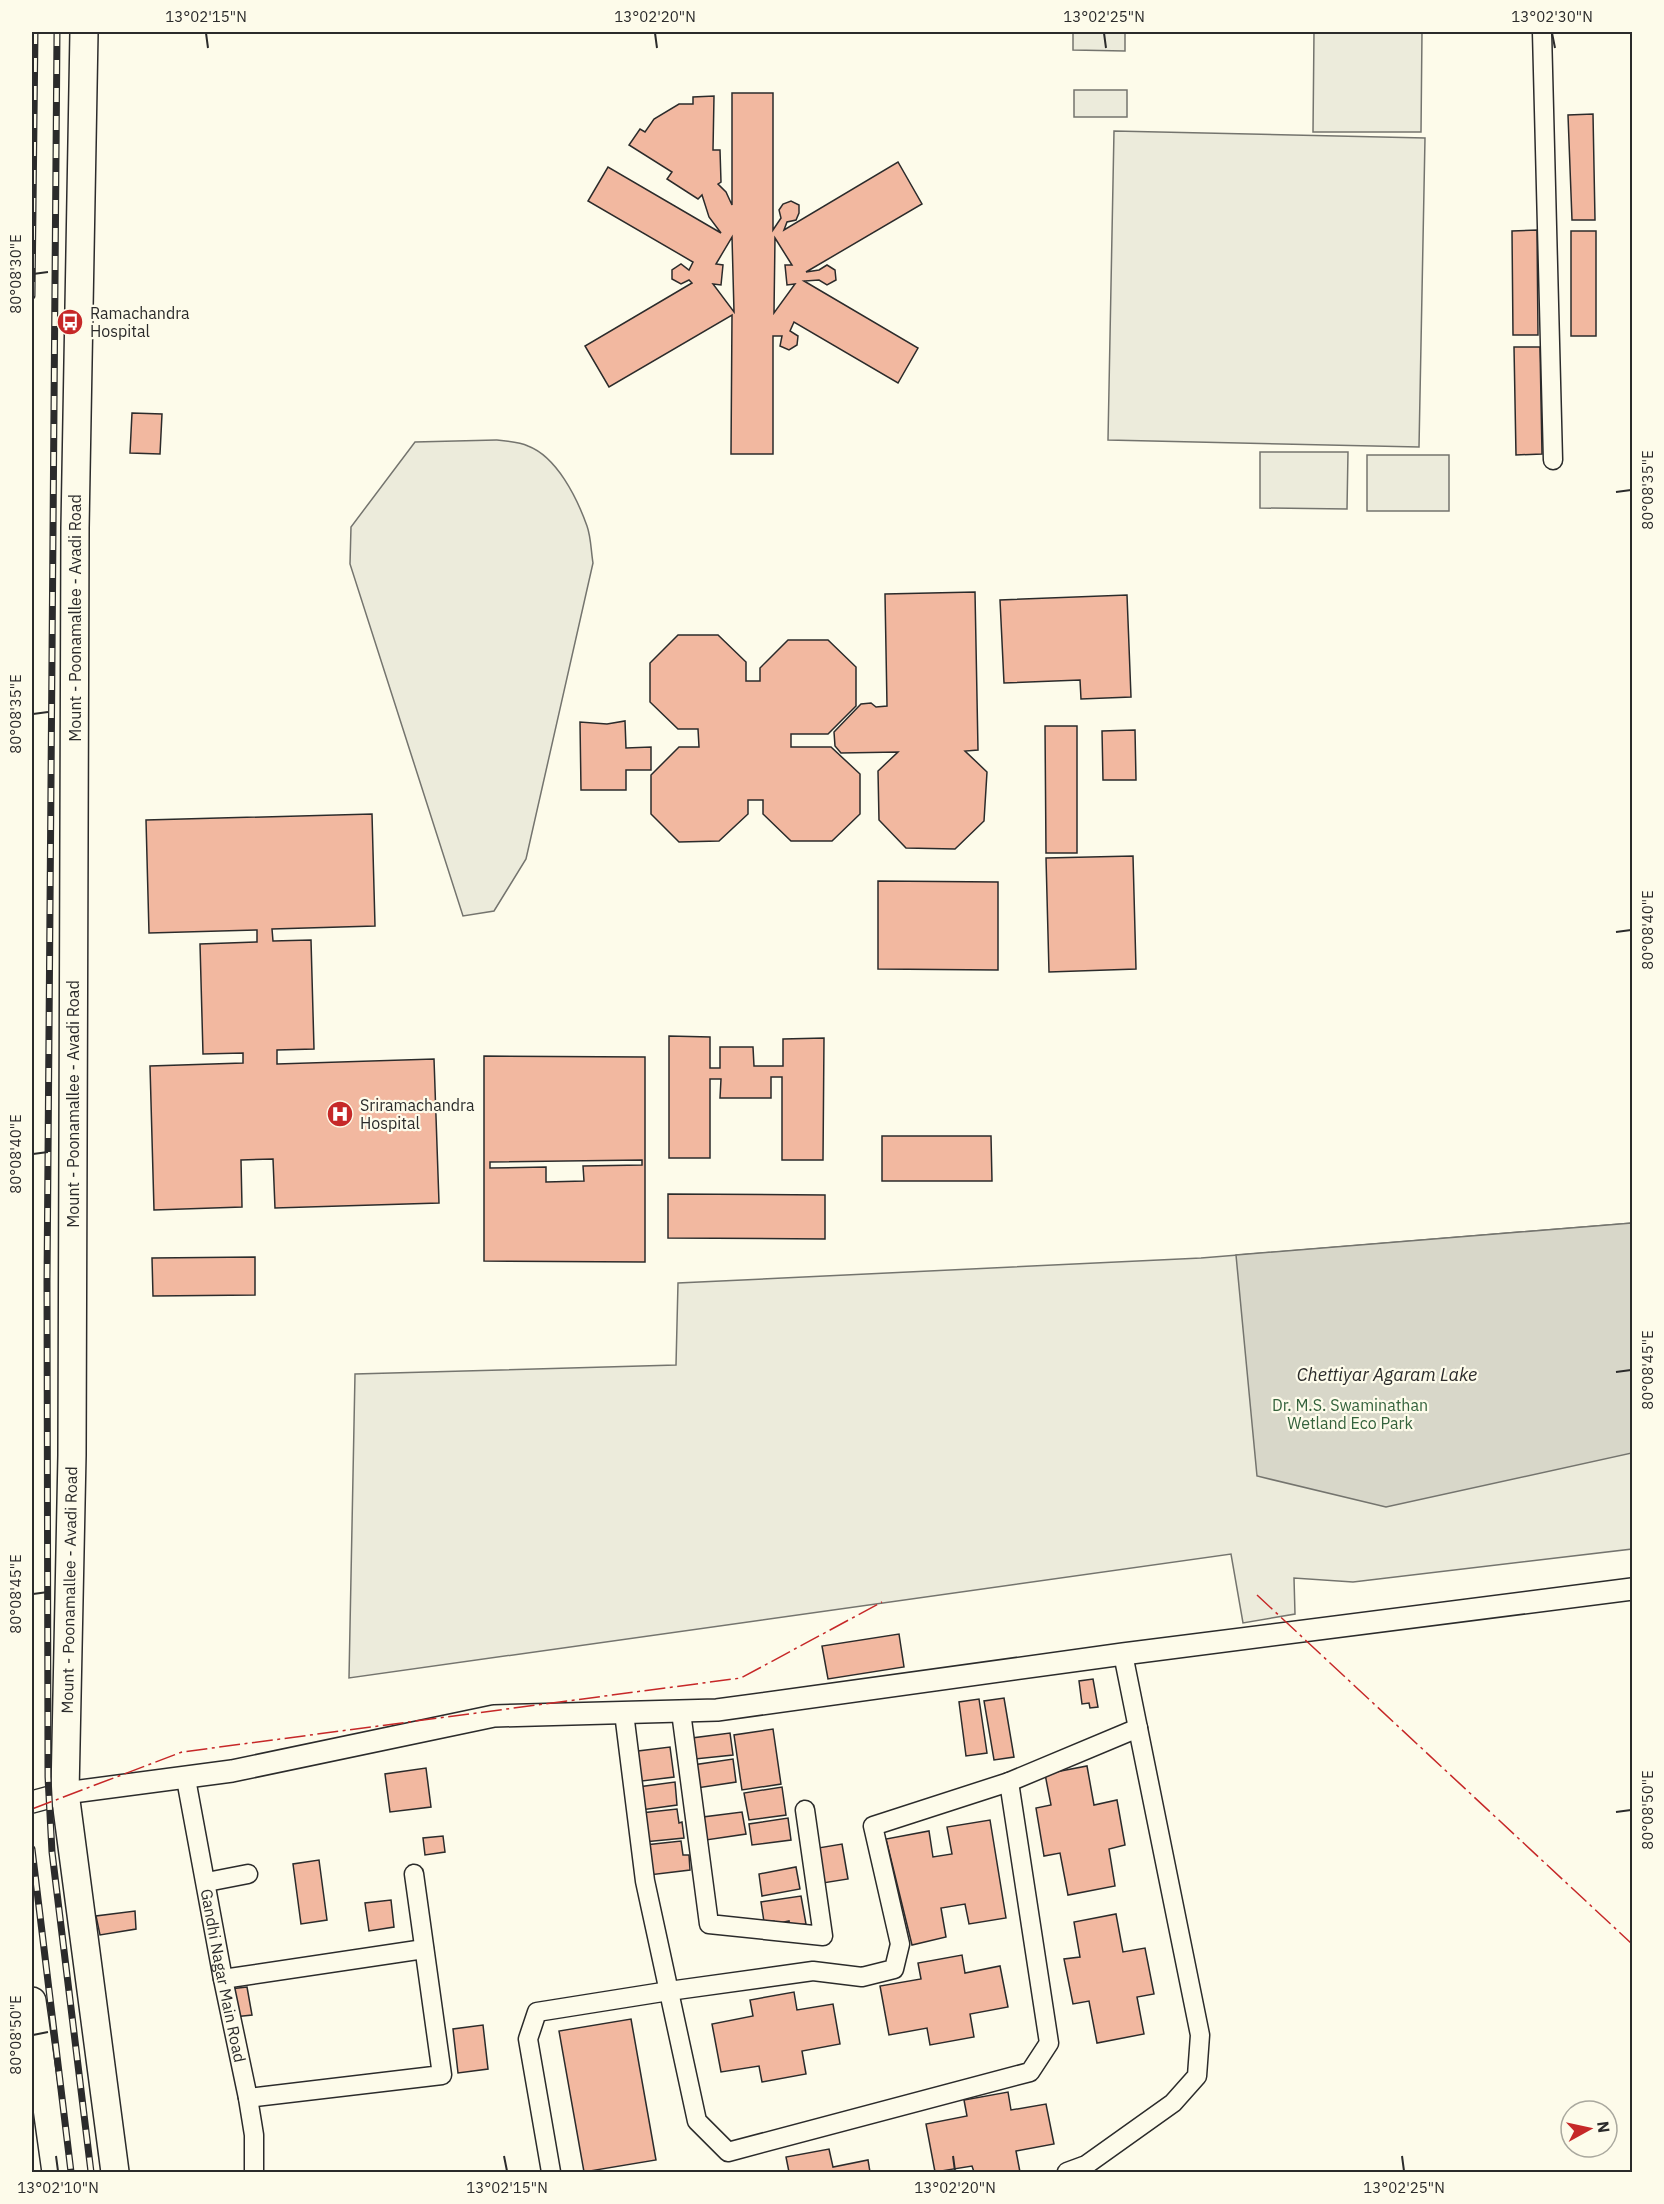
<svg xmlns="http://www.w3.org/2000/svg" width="1664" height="2204" viewBox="0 0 1664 2204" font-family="'IBM Plex Sans',sans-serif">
	<rect width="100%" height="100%" fill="#fdfbea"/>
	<!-- green -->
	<g fill="#ecebdb" stroke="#74746e" stroke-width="1.5">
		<polygon points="1073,32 1125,32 1125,51 1073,50"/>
		<polygon points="1314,32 1422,32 1421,132 1313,132"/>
		<rect x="1074" y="90" width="53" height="27"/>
		<polygon points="1114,131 1425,138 1419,447 1108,440"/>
		<path d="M496,440C507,441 519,442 528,446C557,457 577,498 587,526C591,537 591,551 593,563L526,859L494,911L463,916L350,564L351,527L415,442Z"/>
		<polygon points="1260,452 1348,452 1347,509 1260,508"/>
		<rect x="1367" y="455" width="82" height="56"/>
		<polygon points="1632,1223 1632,1549 1353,1582 1294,1578 1295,1614 1243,1623 1231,1554 349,1678 355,1374 676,1365 678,1283 1201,1258"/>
	</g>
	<!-- water -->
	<polygon fill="#d8d7c9" stroke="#74746e" stroke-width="1.5" points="1632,1223 1632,1453 1386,1507 1257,1476 1236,1255"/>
	<!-- building -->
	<g fill="#f2b8a0" stroke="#2b2b2b" stroke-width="1.5" fill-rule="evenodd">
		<path d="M732,93H773V230L781,218L779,210L783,204L791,201L799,205V213L796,220L787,222L784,230L898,162L922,204L806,272L819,270L827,265L835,270L836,280L827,285L819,280L804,281L918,348L898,383L794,322L790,331L798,336L797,345L789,350L780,346L782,336H773V454H731L732,315L609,387L585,346L692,283L689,280L681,284L672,279V270L681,264L689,270L693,262L588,201L608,167L721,233L709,217L702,195L698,199L667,179L672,172L629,145L640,129L645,132L654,119L679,104H693V97L714,96L713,150H720L721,182L718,184L726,192L732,205ZM732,237L734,312L713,284L721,285L723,265L716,264ZM775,238L792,265H785L787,285L795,284L774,313Z"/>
		<polygon points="1593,114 1595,220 1572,220 1568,115"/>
		<polygon points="1537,230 1538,335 1513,335 1512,231"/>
		<rect x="1571" y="231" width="25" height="105"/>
		<polygon points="1514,347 1540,347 1542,454 1516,455"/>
		<polygon points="132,413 162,414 160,454 130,453"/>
		<polygon points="975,592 978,750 965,751 987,772 984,821 955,849 906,848 879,820 878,771 898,752 841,753 835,746 834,732 861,704 871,703 876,707 887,706 885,594"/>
		<polygon points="1127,595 1131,697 1081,699 1080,680 1004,683 1000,600"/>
		<polygon points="678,635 718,635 746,662 746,681 760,681 760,668 788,640 828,640 856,667 856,706 828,734 791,734 791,747 831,747 860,774 860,814 832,841 791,841 763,814 763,800 748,800 748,814 719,841 679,842 651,814 651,775 679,747 699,747 698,729 678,729 650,702 650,663"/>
		<polygon points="625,721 626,748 651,747 651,770 626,770 626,790 581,790 580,722 607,724"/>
		<polygon points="1045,726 1077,726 1077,853 1046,853"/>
		<polygon points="1135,730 1136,780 1103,780 1102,731"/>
		<polygon points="372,814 375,926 272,929 273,941 311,940 314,1049 277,1050 277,1064 434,1059 439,1203 275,1208 273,1159 241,1160 242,1207 154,1210 150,1066 243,1063 243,1053 203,1054 200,944 257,942 257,930 149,933 146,820"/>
		<polygon points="1133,856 1136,969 1049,972 1046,858"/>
		<polygon points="878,881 998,882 998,970 878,969"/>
		<polygon points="669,1036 710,1037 710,1068 720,1068 720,1047 753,1047 754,1066 783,1066 783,1039 824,1038 823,1160 782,1160 782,1077 771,1077 771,1098 720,1098 721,1079 710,1079 710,1158 669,1158"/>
		<path d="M484,1056L645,1057V1262L484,1261ZM642,1160V1165L583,1166L584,1181L546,1182V1167L490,1168V1162Z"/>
		<polygon points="882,1136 991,1136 992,1181 882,1181"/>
		<polygon points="668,1194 825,1195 825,1239 668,1238"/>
		<polygon points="255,1257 255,1295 153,1296 152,1258"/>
		<polygon points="899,1634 904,1667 828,1679 822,1646"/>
		<polygon points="1093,1679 1098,1707 1090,1708 1089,1703 1082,1704 1079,1681"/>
		<polygon points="1004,1698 1014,1757 994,1760 984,1701"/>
		<polygon points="979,1699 987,1753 966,1756 959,1702"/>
		<polygon points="773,1729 781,1784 742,1790 734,1735"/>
		<polygon points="730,1733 733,1755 695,1759 692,1738"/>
		<polygon points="670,1747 674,1777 634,1782 630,1752"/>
		<polygon points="733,1759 736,1782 697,1788 693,1765"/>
		<polygon points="1087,1766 1094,1805 1117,1800 1125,1845 1109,1849 1115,1886 1068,1895 1060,1853 1044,1856 1036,1808 1051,1805 1045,1774"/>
		<polygon points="426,1768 431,1807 390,1812 385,1774"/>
		<polygon points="675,1782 677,1805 641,1810 638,1787"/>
		<polygon points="782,1787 786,1815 749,1820 744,1793"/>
		<polygon points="677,1809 679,1823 682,1822 684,1838 644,1842 641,1813"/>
		<polygon points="742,1812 746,1834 706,1840 703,1817"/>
		<polygon points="788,1818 791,1840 752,1845 749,1824"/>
		<polygon points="990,1820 1006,1918 969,1924 965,1904 941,1908 946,1937 912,1945 886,1839 929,1831 933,1857 952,1854 947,1827"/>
		<polygon points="443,1836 445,1852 425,1855 423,1838"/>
		<polygon points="681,1841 683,1855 689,1855 690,1870 649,1875 645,1845"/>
		<polygon points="842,1844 848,1879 823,1883 818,1848"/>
		<polygon points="319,1860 327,1920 301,1924 293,1864"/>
		<polygon points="796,1867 800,1889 762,1896 759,1874"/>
		<polygon points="801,1896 806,1924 790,1926 789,1921 775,1924 774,1921 764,1922 761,1902"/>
		<polygon points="391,1900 394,1927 369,1931 365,1903"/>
		<polygon points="135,1911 136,1929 100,1935 96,1916"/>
		<polygon points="1116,1914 1123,1952 1145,1948 1154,1994 1137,1997 1144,2034 1097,2043 1089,2001 1073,2004 1064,1959 1080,1957 1074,1922"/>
		<polygon points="962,1955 965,1973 1000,1966 1008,2007 970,2014 974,2037 930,2045 927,2028 889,2035 880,1986 921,1979 918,1963"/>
		<polygon points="247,1987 252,2015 234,2017 230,1989"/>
		<polygon points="794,1992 797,2010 833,2004 840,2044 802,2051 806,2074 762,2082 759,2066 721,2072 712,2024 753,2016 750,2000"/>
		<polygon points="631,2019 656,2160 584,2172 559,2031"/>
		<polygon points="483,2025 488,2069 458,2073 453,2029"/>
		<polygon points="1008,2092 1011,2110 1046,2104 1054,2144 1016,2151 1020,2172 974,2172 972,2166 935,2172 926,2124 967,2116 964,2100"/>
		<polygon points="829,2149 833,2167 868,2160 870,2172 789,2172 786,2157"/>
	</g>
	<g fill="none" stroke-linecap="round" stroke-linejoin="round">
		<defs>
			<g id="minor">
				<polyline points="1542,32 1553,460"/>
				<polyline points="681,1712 709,1924 823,1936 805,1810"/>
				<polyline points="624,1713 645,1881 697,2121 728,2152 1030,2072 1049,2043 1009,1782"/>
				<path id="s1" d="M186,1779L223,1979L248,2098L254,2135V2172"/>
				<polyline points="207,1882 248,1874"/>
				<polyline points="223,1979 424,1949"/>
				<polyline points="248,2098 442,2075 414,1874"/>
				<polyline points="551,2172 528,2039 537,2012 669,1991 813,1971 862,1977 894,1969 900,1944 873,1826 1009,1782 1138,1728"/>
				<polyline points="1067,2172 1086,2165 1173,2103 1197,2076 1200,2035 1123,1654"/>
			</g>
			<polyline id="tertiary" points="32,1802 65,1793 232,1771 494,1716 717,1710 1123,1654 1632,1589"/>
			<g id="primary">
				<polyline points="84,32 75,528 72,1455 65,1793 115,2172"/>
				<polyline points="32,2001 56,2172"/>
			</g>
		</defs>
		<!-- minor casing -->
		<use href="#minor" stroke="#2b2b2b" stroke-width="21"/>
		<!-- tertiary casing -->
		<use href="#tertiary" stroke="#2b2b2b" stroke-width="24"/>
		<!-- primary casing -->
		<use href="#primary" stroke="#2b2b2b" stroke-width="30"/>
		<!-- minor -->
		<use href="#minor" stroke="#fdfbea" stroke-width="18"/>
		<!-- tertiary -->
		<use href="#tertiary" stroke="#fdfbea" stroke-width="21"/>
		<!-- primary -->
		<use href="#primary" stroke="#fdfbea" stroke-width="27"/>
		<defs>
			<g id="rail">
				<polyline points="57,32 47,1282 48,1777 52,1852 91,2172"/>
				<polyline points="32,296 35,32"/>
				<polyline points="32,1849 71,2172"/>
			</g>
		</defs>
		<!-- rail casing -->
		<use href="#rail" stroke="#2b2b2b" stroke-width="7"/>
		<!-- rail -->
		<use href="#rail" stroke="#fdfbea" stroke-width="4.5" stroke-dasharray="14" stroke-linecap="butt"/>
		<!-- power -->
		<g stroke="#c62828" stroke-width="1.5" stroke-dasharray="21 4.5 3 4.5" stroke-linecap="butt">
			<polyline points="1257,1595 1632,1944"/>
			<polyline points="32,1809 182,1752 741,1678 882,1602"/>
		</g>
	</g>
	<!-- ticks -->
	<path fill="none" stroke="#2b2b2b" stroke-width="2" d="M206,33L208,48M655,33L657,48M1104,33L1106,48M1552,33L1555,48M33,274L48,272M1616,492L1631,490M33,714L48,712M1616,932L1631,930M33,1154L48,1152M1616,1372L1631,1370M33,1594L48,1592M1616,1812L1631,1810M33,2035L48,2032M56,2156L58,2171M504,2156L507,2171M953,2156L955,2171M1402,2156L1404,2171"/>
	<!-- icons -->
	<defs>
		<symbol id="bus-disc" viewBox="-11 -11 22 22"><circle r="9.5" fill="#c62828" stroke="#fdfbea"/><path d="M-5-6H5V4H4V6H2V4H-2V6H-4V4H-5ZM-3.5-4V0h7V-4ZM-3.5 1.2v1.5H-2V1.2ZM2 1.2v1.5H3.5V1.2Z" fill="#fff"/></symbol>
		<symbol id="hospital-disc" viewBox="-11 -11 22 22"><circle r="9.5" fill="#c62828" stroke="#fdfbea"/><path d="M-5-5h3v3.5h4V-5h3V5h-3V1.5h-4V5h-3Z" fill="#fff"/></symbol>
	</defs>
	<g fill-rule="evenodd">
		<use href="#bus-disc" x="55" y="307" width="30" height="30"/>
		<use href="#hospital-disc" x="325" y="1099" width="30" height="30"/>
	</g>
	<g text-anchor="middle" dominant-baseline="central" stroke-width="4.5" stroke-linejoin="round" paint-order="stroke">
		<!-- poi labels -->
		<g font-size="16" fill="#2b2b2b" stroke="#fdfbea" text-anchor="start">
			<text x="90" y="313">Ramachandra<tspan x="90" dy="18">Hospital</tspan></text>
			<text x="360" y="1105">Sriramachandra<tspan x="360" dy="18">Hospital</tspan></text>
		</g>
		<!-- street labels -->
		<g font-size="16" fill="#2b2b2b" stroke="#fdfbea">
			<text transform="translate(75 618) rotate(-90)">Mount - Poonamallee - Avadi Road</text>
			<text transform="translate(73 1104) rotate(-90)">Mount - Poonamallee - Avadi Road</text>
			<text transform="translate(69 1590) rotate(-89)">Mount - Poonamallee - Avadi Road</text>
			<text stroke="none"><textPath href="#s1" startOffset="200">Gandhi Nagar Main Road</textPath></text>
		</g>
		<!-- park labels -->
		<g font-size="16" fill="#34623c" stroke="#fdfbea">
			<text x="1350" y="1405">Dr. M.S. Swaminathan<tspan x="1350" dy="18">Wetland Eco Park</tspan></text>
		</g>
		<!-- water labels -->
		<g font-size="18" font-style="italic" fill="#2b2b2b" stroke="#fdfbea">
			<text x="1387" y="1374">Chettiyar Agaram Lake</text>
		</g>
	</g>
	<!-- border -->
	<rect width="1664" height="2204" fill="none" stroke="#fdfbea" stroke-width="66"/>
	<!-- north arrow -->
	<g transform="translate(1589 2129) rotate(82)"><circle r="28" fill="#fdfbea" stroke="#a9a89e" stroke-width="1.5"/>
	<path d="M0-4.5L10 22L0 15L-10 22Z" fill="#c62828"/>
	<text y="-9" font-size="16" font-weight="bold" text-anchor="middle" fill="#2b2b2b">N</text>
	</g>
	<rect x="33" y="33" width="1598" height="2138" fill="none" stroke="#2b2b2b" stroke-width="2"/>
	<g font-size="15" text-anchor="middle" fill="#2b2b2b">
		<text x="206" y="22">13°02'15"N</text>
		<text x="655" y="22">13°02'20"N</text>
		<text x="1104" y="22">13°02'25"N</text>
		<text x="1552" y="22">13°02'30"N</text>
		<text transform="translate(16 274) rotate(-90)" y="5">80°08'30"E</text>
		<text transform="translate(1648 490) rotate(-90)" y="5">80°08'35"E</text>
		<text transform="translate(16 714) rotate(-90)" y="5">80°08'35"E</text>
		<text transform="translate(1648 930) rotate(-90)" y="5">80°08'40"E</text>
		<text transform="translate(16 1154) rotate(-90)" y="5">80°08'40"E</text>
		<text transform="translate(1648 1370) rotate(-90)" y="5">80°08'45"E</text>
		<text transform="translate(16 1594) rotate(-90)" y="5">80°08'45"E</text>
		<text transform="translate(1648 1810) rotate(-90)" y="5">80°08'50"E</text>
		<text transform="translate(16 2035) rotate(-90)" y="5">80°08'50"E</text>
		<text x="58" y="2193">13°02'10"N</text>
		<text x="507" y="2193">13°02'15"N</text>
		<text x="955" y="2193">13°02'20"N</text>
		<text x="1404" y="2193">13°02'25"N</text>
	</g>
</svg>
